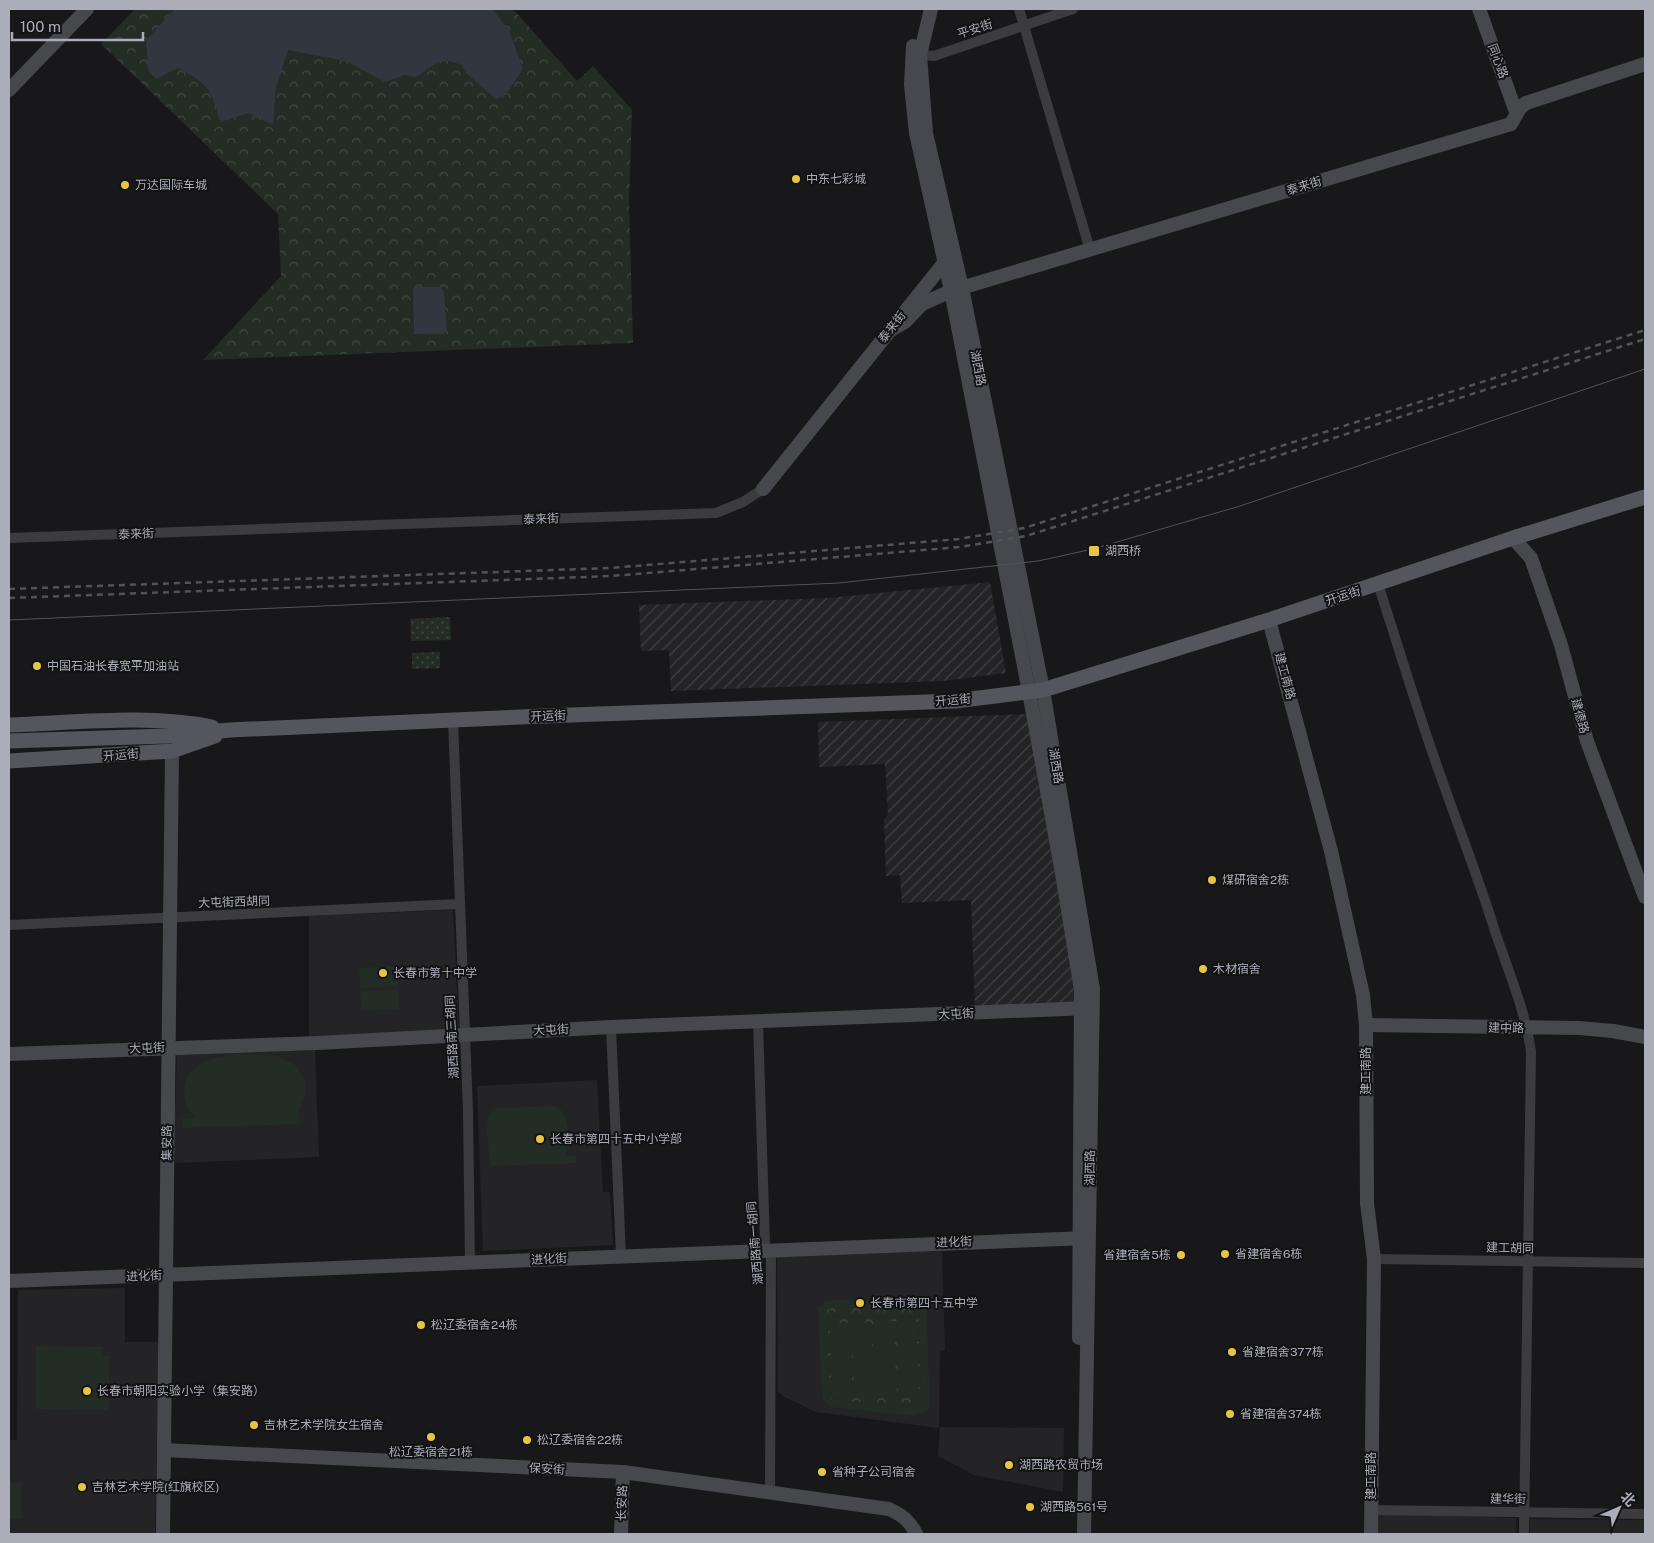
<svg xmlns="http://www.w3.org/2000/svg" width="1654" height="1543" viewBox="0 0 1654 1543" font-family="'Public Sans','Noto Sans SC',sans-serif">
	<defs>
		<pattern id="industrial-furrows" width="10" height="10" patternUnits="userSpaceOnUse" patternTransform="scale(1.25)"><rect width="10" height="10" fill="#242427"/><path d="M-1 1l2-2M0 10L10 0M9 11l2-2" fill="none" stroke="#414144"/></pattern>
		<pattern id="grass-dots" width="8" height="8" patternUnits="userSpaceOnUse" patternTransform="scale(1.25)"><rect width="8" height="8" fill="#242c26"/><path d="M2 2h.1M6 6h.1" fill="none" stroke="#414843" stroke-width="1.8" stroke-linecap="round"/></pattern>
		<pattern id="forest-crowns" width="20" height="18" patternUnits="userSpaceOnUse" patternTransform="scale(1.25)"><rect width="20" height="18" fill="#242c26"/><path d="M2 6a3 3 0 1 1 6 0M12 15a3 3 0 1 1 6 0" fill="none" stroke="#414843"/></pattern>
	</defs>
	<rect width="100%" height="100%" fill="#18181a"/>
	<!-- built -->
	<g fill="#242427">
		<polygon points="453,910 459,1030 309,1039 309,916"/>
		<polygon points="315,1050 319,1157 175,1163 173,1108 175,1107 177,1055"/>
		<polygon points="597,1080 603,1192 610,1192 613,1245 483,1251 477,1086"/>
		<polygon points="942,1251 945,1350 940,1351 939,1428 816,1412 783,1396 778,1391 777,1257"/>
		<polygon points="125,1288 125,1342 159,1342 155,1534 9,1534 9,1440 17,1440 18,1290"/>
		<polygon points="940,1427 1064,1428 1063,1492 974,1475 938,1456"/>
		<polygon points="1376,1514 1516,1518 1516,1534 1376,1534"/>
		<polygon points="1530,1519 1645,1520 1645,1534 1530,1534"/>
	</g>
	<!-- industrial -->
	<g fill="url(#industrial-furrows)">
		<polygon points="990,582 1006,673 943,681 671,691 669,650 641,651 639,605 828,598"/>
		<polygon points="1026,714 1064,921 1076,992 1075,1000 1071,1003 975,1007 971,900 902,903 900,875 886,876 884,820 888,814 885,764 819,767 818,722"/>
	</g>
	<!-- grass -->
	<g fill="url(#grass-dots)">
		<polygon points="450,617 451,640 411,641 410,619"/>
		<polygon points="440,652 440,668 412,669 412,653"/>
	</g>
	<!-- forest -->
	<g fill="url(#forest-crowns)">
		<polygon points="135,9 513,9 577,81 593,66 632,110 629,201 633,343 203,360 281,276 278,214 101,44"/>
		<polygon points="912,1306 917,1308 919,1313 921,1405 915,1408 831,1399 829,1396 827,1310 831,1308"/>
	</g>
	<!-- garden -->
	<g fill="#242c26" fill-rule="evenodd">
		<polygon points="397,966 398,986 360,988 359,968"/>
		<polygon points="398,989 399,1009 361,1011 360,991"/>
		<path d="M277,1056L295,1065L305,1082L306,1095L298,1113L300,1124L182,1128V1118H195C187,1109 182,1098 185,1085C192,1050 249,1054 277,1056Z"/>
		<path d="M554,1106C571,1110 569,1143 566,1156H576V1163L491,1166C490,1150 479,1115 498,1108Z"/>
		<path d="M926,1297L930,1404L927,1411L913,1416L830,1407L822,1398L818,1307L826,1301ZM912,1306L917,1308L919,1313L921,1405L915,1408L831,1399L829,1395L827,1310L831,1308Z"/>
		<polygon points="916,1320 917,1357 898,1358 896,1321"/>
		<polygon points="894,1321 895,1358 876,1359 874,1322"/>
		<polygon points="871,1322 873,1359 853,1360 852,1323"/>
		<polygon points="849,1323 851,1360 831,1361 830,1324"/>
		<polygon points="36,1346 103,1347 103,1356 109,1356 109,1410 36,1409"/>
		<polygon points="898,1359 917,1359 919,1396 899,1396"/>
		<polygon points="876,1360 895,1360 897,1397 877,1397"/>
		<polygon points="853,1361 873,1361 874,1398 854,1398"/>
		<polygon points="831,1362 851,1362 852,1398 832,1399"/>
		<rect x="9" y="1483" width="12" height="36"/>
	</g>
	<!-- water -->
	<g fill="#30373f">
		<path d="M175,9H492L509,30L523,69L506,95L496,99L466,73L462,65L443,59L416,77L404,75L385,82L346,61L288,50L276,88L273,125L249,113L220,122C211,89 209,84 178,68L156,79L148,70L146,40Z"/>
		<polygon points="415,287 441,287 444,293 447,331 444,334 417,334 414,330 413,290"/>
	</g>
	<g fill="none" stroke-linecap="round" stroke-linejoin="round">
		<!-- street -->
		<g stroke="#3b3b40" stroke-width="10">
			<polyline points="1019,9 1090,250"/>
			<polyline points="914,54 934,56 1073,9"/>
			<polyline points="9,538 716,513 743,502 763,489"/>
			<path d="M1378,584C1397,642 1414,700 1434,757C1453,813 1475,868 1493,925C1507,969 1524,1005 1531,1051L1524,1534"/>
			<polyline points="453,720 468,1111 470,1263"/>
			<polyline points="9,925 459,904"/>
			<polyline points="758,1022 765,1245 771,1255 770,1492"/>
			<polyline points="611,1027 621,1256"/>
			<polyline points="1374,1259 1645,1263"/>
			<polyline points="1371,1510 1645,1514"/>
		</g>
		<!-- secondary -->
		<g stroke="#47484e" stroke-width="14">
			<polyline points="931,9 920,55 926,133 962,288 1043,690 1093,989 1084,1534"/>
			<polyline points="1479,9 1516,112"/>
			<polyline points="913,46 911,85 916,133 951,291 1029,692 1062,873 1081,990 1079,1338"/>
			<polyline points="9,90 87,9"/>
			<polyline points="889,331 905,322 922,304 951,291 1511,124 1520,108 1526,103 1645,64"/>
			<polyline points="763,489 948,258"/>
			<polyline points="1513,538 1531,558 1561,645 1587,741 1645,897"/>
			<polyline points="1269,620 1331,851 1363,995 1366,1025 1367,1203 1374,1259 1371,1534"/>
			<polyline points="1366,1025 1579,1028 1613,1031 1645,1037"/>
			<polyline points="9,1054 318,1043 611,1027 1089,1008"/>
			<polyline points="9,1281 1088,1238"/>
			<path d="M164,1450L623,1472L889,1509C902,1515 910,1521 916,1534"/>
			<polyline points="163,1534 172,751"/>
			<polyline points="621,1534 623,1472"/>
		</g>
		<!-- primary -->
		<g stroke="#55565d" stroke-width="15">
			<path d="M9,725C75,723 146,714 212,727"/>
			<polyline points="9,741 167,736 230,730 544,716 955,701 1043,690 1269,620 1513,538 1645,497"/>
			<polyline points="9,761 172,751 215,736"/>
		</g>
		<!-- tram -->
		<polyline stroke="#525359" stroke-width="1" points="9,620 839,583 1038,561 1093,549 1240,506 1645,369"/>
		<!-- rail -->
		<g stroke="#525359" stroke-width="2.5" stroke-dasharray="6 5" stroke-linecap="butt">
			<polyline points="9,589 611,568 959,539 1024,528 1645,330"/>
			<polyline points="9,598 612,576 960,547 1026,536 1645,339"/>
		</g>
	</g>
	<!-- markers -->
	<g fill="#e7c543" stroke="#131315" stroke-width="2">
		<circle cx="796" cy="179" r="5"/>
		<circle cx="125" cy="185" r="5"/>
		<rect x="1088" y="545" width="12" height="12" rx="2.5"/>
		<circle cx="37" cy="666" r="5"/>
		<circle cx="1212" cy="880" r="5"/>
		<circle cx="1203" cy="969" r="5"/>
		<circle cx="383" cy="973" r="5"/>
		<circle cx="540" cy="1139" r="5"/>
		<circle cx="1225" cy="1254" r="5"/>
		<circle cx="1181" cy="1255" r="5"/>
		<circle cx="860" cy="1303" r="5"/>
		<circle cx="421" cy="1325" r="5"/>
		<circle cx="1232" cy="1352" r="5"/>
		<circle cx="87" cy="1391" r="5"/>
		<circle cx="1230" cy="1414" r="5"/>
		<circle cx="254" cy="1425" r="5"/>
		<circle cx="431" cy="1437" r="5"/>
		<circle cx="527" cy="1440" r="5"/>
		<circle cx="1009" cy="1465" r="5"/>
		<circle cx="822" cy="1472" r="5"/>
		<circle cx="82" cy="1487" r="5"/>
		<circle cx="1030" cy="1507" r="5"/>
	</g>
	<g text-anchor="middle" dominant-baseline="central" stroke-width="4" stroke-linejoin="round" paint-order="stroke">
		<!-- street labels -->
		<g font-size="12" fill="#abadb9" stroke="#131315">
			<text transform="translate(975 29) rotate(-18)">平安街</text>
			<text transform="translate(1498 61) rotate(70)">同心路</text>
			<text transform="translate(1304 186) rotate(-17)">泰来街</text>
			<text transform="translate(892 327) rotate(-52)">泰来街</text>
			<text transform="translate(978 368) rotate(79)">湖西路</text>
			<text transform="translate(541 519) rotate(-2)">泰来街</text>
			<text transform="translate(136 534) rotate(-2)">泰来街</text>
			<text transform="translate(1343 596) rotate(-18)">开运街</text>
			<text transform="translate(1285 676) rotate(75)">建工南路</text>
			<text transform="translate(953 700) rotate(-4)">开运街</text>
			<text transform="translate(548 716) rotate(-2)">开运街</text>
			<text transform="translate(1580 716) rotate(75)">建德路</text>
			<text transform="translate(121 755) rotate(-4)">开运街</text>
			<text transform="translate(1056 766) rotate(81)">湖西路</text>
			<text transform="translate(234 902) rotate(-2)">大屯街西胡同</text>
			<text transform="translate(956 1014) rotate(-2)">大屯街</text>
			<text transform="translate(1506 1028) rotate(1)">建中路</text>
			<text transform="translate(551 1030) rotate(-3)">大屯街</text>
			<text transform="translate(452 1037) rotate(-93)">湖西路南三胡同</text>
			<text transform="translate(147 1048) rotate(-2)">大屯街</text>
			<text transform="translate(1366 1071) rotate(-90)">建工南路</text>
			<text transform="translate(167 1143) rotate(-89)">集安路</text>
			<text transform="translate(1090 1168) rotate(-89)">湖西路</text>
			<text transform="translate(954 1242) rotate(-2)">进化街</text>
			<text transform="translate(755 1243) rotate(-95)">湖西路南一胡同</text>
			<text transform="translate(1510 1248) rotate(1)">建工胡同</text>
			<text transform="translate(549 1259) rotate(-3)">进化街</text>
			<text transform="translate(144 1276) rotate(-2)">进化街</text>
			<text transform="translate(547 1469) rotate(3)">保安街</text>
			<text transform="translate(1371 1476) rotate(-90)">建工南路</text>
			<text transform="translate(1508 1499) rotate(1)">建华街</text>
			<text transform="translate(622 1503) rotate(-88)">长安路</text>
		</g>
		<!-- poi labels -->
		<g font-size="12" fill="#abadb9" stroke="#131315" text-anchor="start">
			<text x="806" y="179">中东七彩城</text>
			<text x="135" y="185">万达国际车城</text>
			<text x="1105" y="551">湖西桥</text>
			<text x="47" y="666">中国石油长春宽平加油站</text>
			<text x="1222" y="880">煤研宿舍2栋</text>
			<text x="1213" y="969">木材宿舍</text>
			<text x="393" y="973">长春市第十中学</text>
			<text x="550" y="1139">长春市第四十五中小学部</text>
			<text x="1235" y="1254">省建宿舍6栋</text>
			<text x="1171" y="1255" text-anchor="end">省建宿舍5栋</text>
			<text x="870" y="1303">长春市第四十五中学</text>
			<text x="431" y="1325">松辽委宿舍24栋</text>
			<text x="1242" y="1352">省建宿舍377栋</text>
			<text x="97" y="1391">长春市朝阳实验小学（集安路）</text>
			<text x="1240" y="1414">省建宿舍374栋</text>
			<text x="264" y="1425">吉林艺术学院女生宿舍</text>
			<text x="537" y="1440">松辽委宿舍22栋</text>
			<text x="431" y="1452" text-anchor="middle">松辽委宿舍21栋</text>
			<text x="1019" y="1465">湖西路农贸市场</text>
			<text x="832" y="1472">省种子公司宿舍</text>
			<text x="92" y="1487">吉林艺术学院(红旗校区)</text>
			<text x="1040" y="1507">湖西路561号</text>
		</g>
	</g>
	<!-- border -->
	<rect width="1654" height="1543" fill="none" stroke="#abadb9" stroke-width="20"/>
	<!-- north arrow -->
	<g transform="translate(1619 1508) rotate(45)" stroke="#131315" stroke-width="4" paint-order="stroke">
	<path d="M0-4L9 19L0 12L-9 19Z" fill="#abadb9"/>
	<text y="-8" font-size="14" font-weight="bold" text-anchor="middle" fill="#abadb9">北</text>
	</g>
	<!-- scale -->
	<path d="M12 32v8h131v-8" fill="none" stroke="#abadb9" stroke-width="2.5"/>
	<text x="20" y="32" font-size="15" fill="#abadb9" stroke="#131315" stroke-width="4" paint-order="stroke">100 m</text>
</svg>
